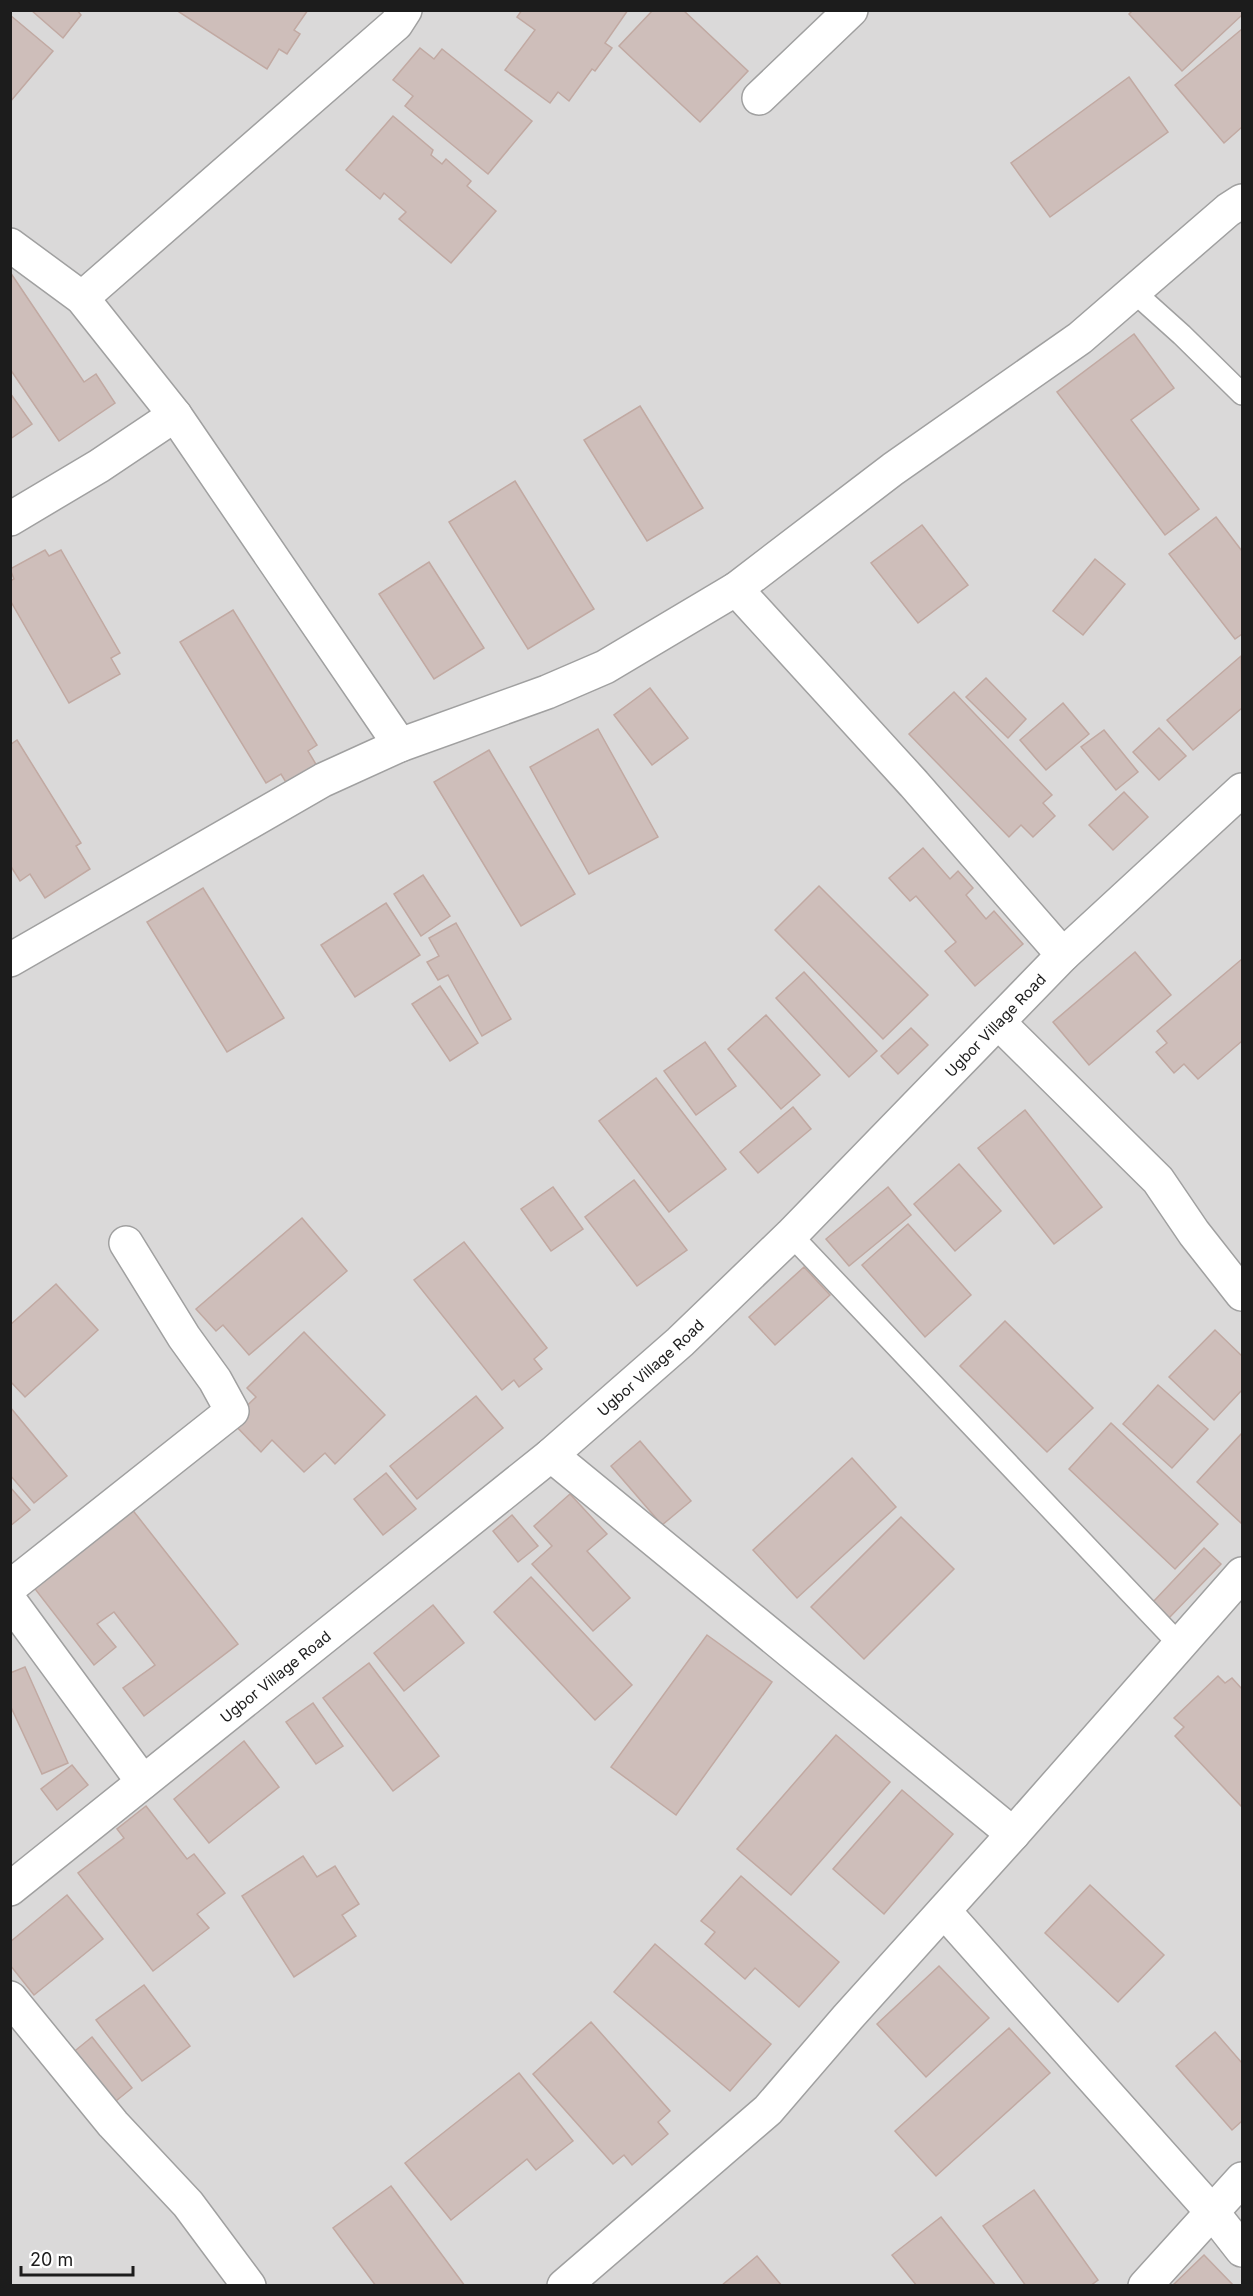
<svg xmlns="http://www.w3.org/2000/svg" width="1253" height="2296" viewBox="0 0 1253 2296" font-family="Inter,sans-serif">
	<rect width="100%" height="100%" fill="#eee7e1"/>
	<!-- residential -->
	<rect fill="#dad9d9" x="11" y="11" width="1231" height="2274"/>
	<!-- building -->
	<g fill="#cebeba" stroke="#c1a9a2" stroke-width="1.5">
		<polygon points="31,10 77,10 81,15 63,38"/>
		<polygon points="176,10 308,10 294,30 300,34 287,54 279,49 267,69"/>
		<polygon points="522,10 628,10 605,43 612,48 595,71 592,69 569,101 558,92 550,103 505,70 535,30 517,17"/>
		<polygon points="653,10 683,10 748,71 700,122 619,46"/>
		<polygon points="1133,10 1242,10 1242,15 1182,71 1129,14"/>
		<polygon points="10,15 53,51 10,102"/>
		<polygon points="1242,29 1242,127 1224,143 1175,85"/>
		<polygon points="420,48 434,59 442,49 532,121 488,174 405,106 413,96 393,80"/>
		<polygon points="1129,77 1168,132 1050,217 1011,163"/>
		<polygon points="393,116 433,150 431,155 442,164 446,159 471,181 467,186 496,211 451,263 399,219 406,212 384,193 380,199 346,170"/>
		<polygon points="10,272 84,382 96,374 115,403 59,441 10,369"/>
		<polygon points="1134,334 1174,388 1131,420 1199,509 1165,535 1057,392"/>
		<polygon points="10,393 32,424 10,439"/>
		<polygon points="640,406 703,508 647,541 584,440"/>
		<polygon points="515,481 594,609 528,649 449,522"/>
		<polygon points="1216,517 1242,551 1242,634 1235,639 1169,554"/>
		<polygon points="922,525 968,585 918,623 871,563"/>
		<polygon points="45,550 49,556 61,550 120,653 111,658 120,674 69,703 10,600 10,581 14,579 10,569"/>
		<polygon points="1095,559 1125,584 1083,635 1053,611"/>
		<polygon points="429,562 484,648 434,679 379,594"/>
		<polygon points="233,610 317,745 308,751 317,766 287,784 281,774 266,783 180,642"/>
		<polygon points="1241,656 1242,708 1193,750 1167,720"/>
		<polygon points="986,678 1026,719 1008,738 966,697"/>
		<polygon points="650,688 688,738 652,765 614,715"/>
		<polygon points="954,692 1052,795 1043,803 1055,816 1033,837 1021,825 1009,837 909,734"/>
		<polygon points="1063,703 1089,734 1046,770 1020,740"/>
		<polygon points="1159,728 1186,756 1159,780 1133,752"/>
		<polygon points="598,729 658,837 589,874 530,767"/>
		<polygon points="1104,730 1138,772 1116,790 1081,747"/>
		<polygon points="17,740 81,843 76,846 90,869 45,898 30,874 20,881 10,865 10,745"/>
		<polygon points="489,750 575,894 521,926 434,782"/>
		<polygon points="1124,792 1148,817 1113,850 1089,825"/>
		<polygon points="923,848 950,879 958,871 973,888 966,895 986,919 994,911 1023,944 975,986 945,951 956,942 916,896 910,901 889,878"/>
		<polygon points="423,875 450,916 421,936 394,894"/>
		<polygon points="819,886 928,995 883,1039 775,930"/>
		<polygon points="203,888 284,1018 227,1052 147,922"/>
		<polygon points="386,903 420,955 355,997 321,945"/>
		<polygon points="456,923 511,1019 482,1036 448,975 438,980 427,962 439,956 429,938"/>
		<polygon points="1135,952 1171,995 1089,1065 1053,1022"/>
		<polygon points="1242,959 1242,1041 1198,1079 1184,1064 1174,1073 1156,1052 1167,1043 1157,1031"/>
		<polygon points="804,972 877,1051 849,1077 776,998"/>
		<polygon points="440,986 478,1043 450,1061 412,1004"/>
		<polygon points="766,1015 820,1075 781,1109 728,1049"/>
		<polygon points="911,1028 928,1045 898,1074 881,1056"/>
		<polygon points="705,1042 736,1086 696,1115 664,1071"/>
		<polygon points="656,1078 726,1169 669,1212 599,1121"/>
		<polygon points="793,1107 811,1129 758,1173 740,1152"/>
		<polygon points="1025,1110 1102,1207 1054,1244 978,1148"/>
		<polygon points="959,1164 1001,1211 955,1251 914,1204"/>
		<polygon points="634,1180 687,1250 637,1286 585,1217"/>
		<polygon points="553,1187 583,1229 551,1251 521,1209"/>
		<polygon points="888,1187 911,1215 849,1266 826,1239"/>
		<polygon points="302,1218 347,1271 249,1355 223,1325 216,1331 196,1309"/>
		<polygon points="908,1224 971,1295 925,1337 862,1265"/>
		<polygon points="464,1242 547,1348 534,1359 542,1369 519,1387 514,1380 502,1390 414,1280"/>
		<polygon points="804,1267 830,1295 775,1345 749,1317"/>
		<polygon points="56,1284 98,1330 25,1397 10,1381 10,1325"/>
		<polygon points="1005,1321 1093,1408 1047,1452 960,1366"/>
		<polygon points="1215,1330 1242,1356 1242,1390 1214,1420 1169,1377"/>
		<polygon points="304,1332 385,1415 335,1464 325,1453 304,1472 272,1440 261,1452 231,1421 256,1397 247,1388"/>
		<polygon points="1158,1385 1208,1429 1172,1468 1123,1424"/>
		<polygon points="476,1396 503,1428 417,1499 390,1466"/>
		<polygon points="10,1407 67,1476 34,1503 10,1475"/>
		<polygon points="1111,1423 1218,1524 1175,1569 1069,1469"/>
		<polygon points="1242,1433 1242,1521 1241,1523 1197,1482"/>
		<polygon points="640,1441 691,1501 662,1525 611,1466"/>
		<polygon points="852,1458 896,1507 797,1598 753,1550"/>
		<polygon points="386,1473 416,1509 383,1535 354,1499"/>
		<polygon points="10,1487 30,1510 10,1526"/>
		<polygon points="570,1494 607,1534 587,1551 630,1598 593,1631 532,1564 552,1546 534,1526"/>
		<polygon points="131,1508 238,1644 144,1716 123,1688 155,1665 114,1612 97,1624 116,1647 94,1665 32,1585"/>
		<polygon points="512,1515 538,1546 518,1562 493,1531"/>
		<polygon points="901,1517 954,1569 864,1659 811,1607"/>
		<polygon points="1204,1548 1221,1564 1169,1618 1153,1602"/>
		<polygon points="531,1577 632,1685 595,1720 494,1612"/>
		<polygon points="433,1605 464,1643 404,1691 374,1653"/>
		<polygon points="707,1635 772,1682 676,1815 611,1767"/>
		<polygon points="369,1663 439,1756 393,1791 323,1698"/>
		<polygon points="25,1667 68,1763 42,1774 10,1705 10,1673"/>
		<polygon points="1218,1676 1225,1683 1232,1678 1242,1689 1242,1807 1175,1736 1184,1727 1174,1718"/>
		<polygon points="313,1703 343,1746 316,1764 286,1722"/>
		<polygon points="836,1735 890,1782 791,1895 737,1849"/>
		<polygon points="244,1741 279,1787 209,1843 174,1799"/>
		<polygon points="72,1765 88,1785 57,1810 41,1789"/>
		<polygon points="902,1790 953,1834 884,1914 833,1869"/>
		<polygon points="146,1806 187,1859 194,1854 225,1893 197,1914 209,1928 153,1971 78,1873 124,1838 117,1829"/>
		<polygon points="303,1856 317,1877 335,1866 359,1904 342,1915 356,1936 294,1977 242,1896"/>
		<polygon points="741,1876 839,1962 799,2007 755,1968 745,1979 705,1944 715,1932 701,1921"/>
		<polygon points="1090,1885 1164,1955 1118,2002 1045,1933"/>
		<polygon points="67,1895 103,1939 34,1995 10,1965 10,1942"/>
		<polygon points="655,1944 771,2044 730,2091 614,1992"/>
		<polygon points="939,1966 989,2018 926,2077 877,2024"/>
		<polygon points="144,1985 190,2046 142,2081 96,2020"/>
		<polygon points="591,2022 670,2111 658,2122 668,2134 632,2165 624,2155 613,2164 533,2074"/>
		<polygon points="1009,2028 1050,2073 936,2176 895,2131"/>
		<polygon points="1215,2032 1242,2063 1242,2121 1232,2130 1176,2066"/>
		<polygon points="92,2037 132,2088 111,2105 71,2054"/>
		<polygon points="519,2073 573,2141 536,2170 527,2159 451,2220 405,2163"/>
		<polygon points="391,2186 465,2286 376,2286 333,2228"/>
		<polygon points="1034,2190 1098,2280 1090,2286 1026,2286 983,2226"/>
		<polygon points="941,2217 996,2286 917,2286 892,2255"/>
		<polygon points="1204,2255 1234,2286 1172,2286"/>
		<polygon points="757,2256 782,2286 721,2286"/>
	</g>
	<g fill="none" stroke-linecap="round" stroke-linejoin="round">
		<defs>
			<g id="service">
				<polyline points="1133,291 1182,335 1242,394"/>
				<polyline points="791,1235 1179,1644"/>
			</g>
			<g id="minor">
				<polyline points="759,98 851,10"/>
				<polyline points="10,245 82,298 175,415 400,745"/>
				<polyline points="82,298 396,24 405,10"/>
				<polyline points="10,519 99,466 175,415"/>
				<polyline points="736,589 914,784 1063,955"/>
				<polyline points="10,960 323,780 400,745 547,692 605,667 736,589 893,469 1080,338 1228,210 1242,201"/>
				<polyline points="999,1023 1158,1180 1194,1233 1242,1294"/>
				<polyline points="551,1455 1013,1834"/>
				<polyline points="10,1587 232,1411 215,1380 184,1337 126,1243"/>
				<polyline points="10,1601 143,1782"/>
				<polyline points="944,1911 1213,2213 1242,2250"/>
				<polyline points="10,1998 113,2124 188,2204 249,2286"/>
				<polyline points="564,2286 768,2110 848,2017 1013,1834 1242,1574"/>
				<polyline points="1145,2286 1242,2179"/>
			</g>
			<g id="tertiary">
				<path id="s1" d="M10,1889L551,1455L680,1342L791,1235L1063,955L1242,790"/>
			</g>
		</defs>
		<!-- service casing -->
		<use href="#service" stroke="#a0a0a0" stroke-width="24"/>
		<!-- minor casing -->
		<use href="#minor" stroke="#a0a0a0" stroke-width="36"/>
		<!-- tertiary casing -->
		<use href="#tertiary" stroke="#a0a0a0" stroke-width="36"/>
		<!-- service -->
		<use href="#service" stroke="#fff" stroke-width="21"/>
		<!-- minor -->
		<use href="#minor" stroke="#fff" stroke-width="33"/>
		<!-- tertiary -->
		<use href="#tertiary" stroke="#fff" stroke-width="33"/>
	</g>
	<g text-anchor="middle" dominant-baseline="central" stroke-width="4.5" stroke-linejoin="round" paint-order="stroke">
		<!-- street labels -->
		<g font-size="15" fill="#1c1c1c" stroke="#fff">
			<text stroke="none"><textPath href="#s1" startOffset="1312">Ugbor Village Road</textPath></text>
			<text stroke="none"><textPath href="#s1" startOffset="826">Ugbor Village Road</textPath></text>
			<text stroke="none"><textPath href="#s1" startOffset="340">Ugbor Village Road</textPath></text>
		</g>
	</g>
	<!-- border -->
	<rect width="1253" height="2296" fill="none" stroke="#1c1c1c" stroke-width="24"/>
	<!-- scale -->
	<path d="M21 2266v9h112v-9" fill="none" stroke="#1c1c1c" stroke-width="3"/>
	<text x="30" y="2266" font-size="18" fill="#1c1c1c" stroke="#ffffff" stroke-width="4.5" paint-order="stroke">20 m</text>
</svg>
